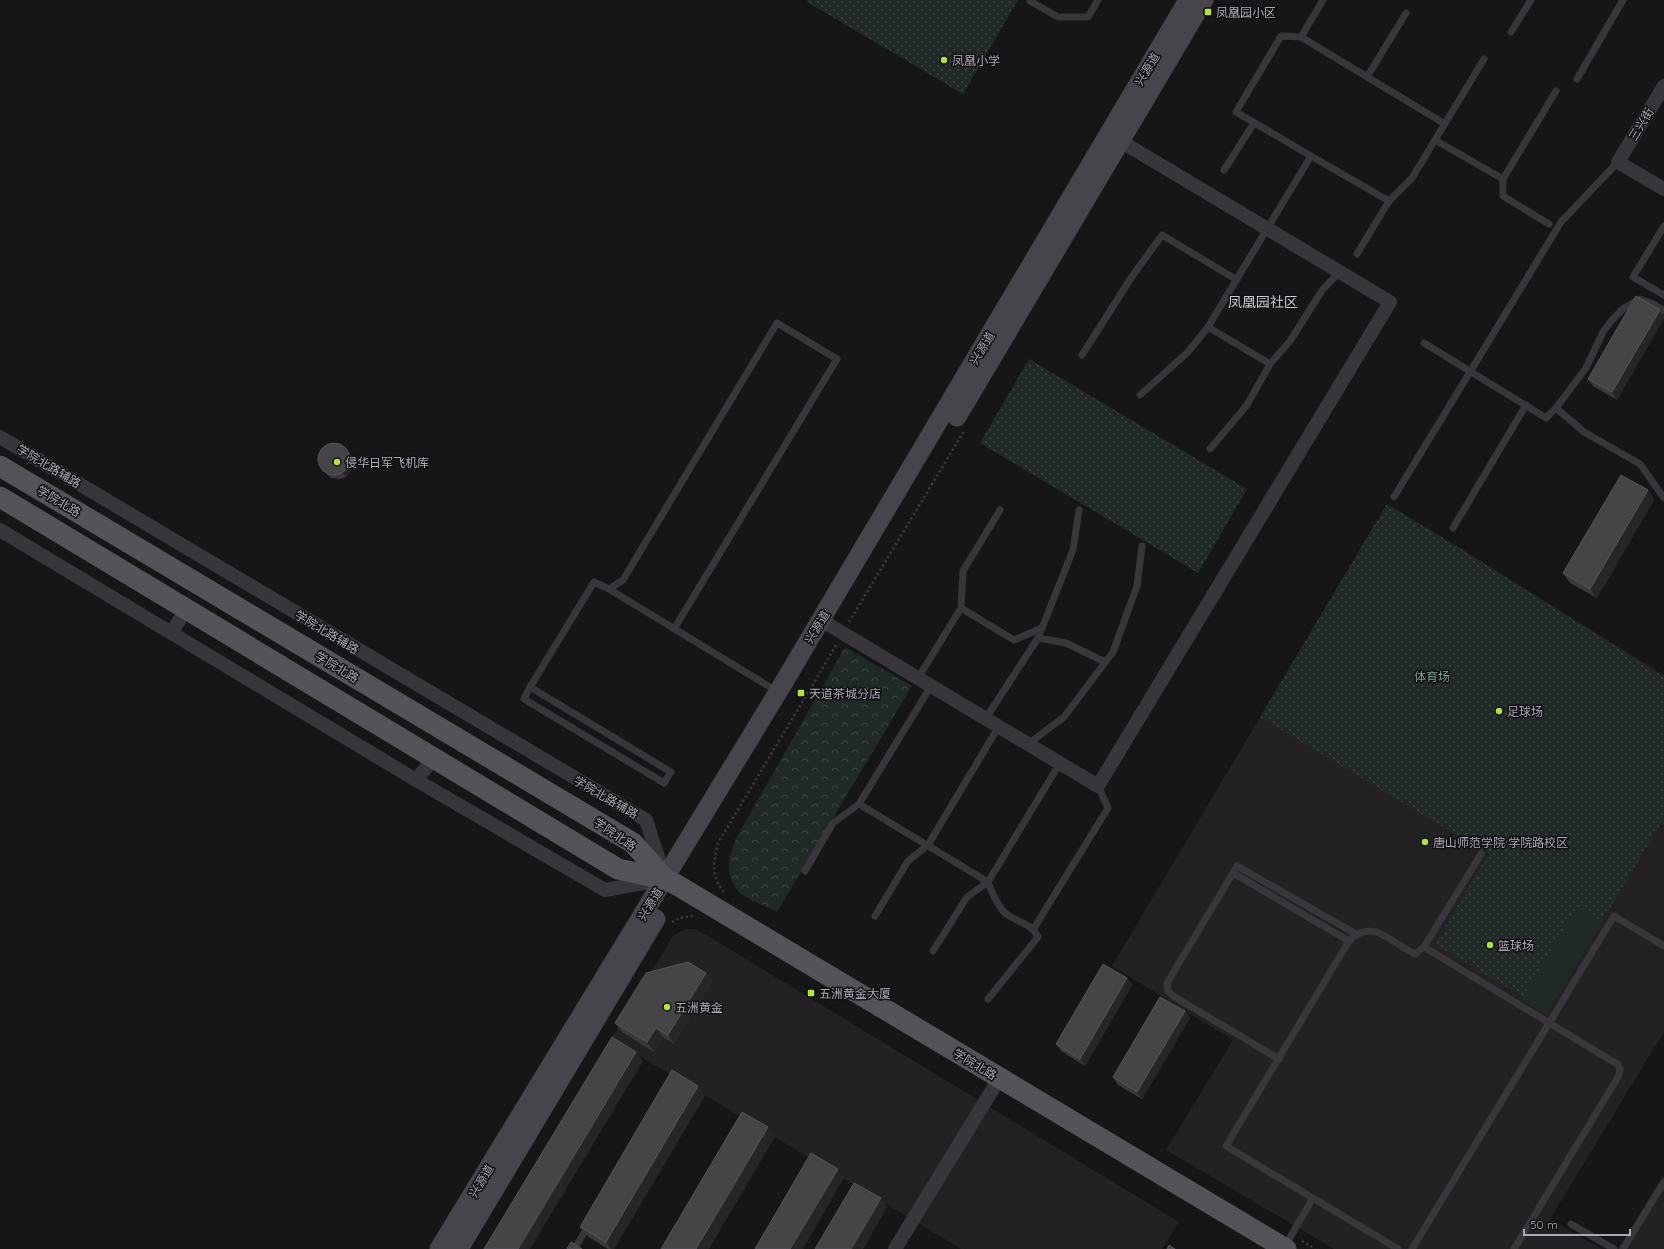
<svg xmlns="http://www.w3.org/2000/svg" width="1664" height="1249" viewBox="0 0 1664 1249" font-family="Quicksand,'Noto Sans SC',sans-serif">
	<defs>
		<pattern id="forest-crowns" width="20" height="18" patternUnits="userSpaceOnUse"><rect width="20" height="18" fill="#212927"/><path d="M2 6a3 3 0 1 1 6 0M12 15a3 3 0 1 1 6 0" fill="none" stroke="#3f4544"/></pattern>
		<pattern id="park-dots" width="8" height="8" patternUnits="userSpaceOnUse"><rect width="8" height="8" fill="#212927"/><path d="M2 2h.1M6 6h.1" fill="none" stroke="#3f4544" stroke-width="1.8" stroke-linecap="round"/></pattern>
	</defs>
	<rect width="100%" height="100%" fill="#161517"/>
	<!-- built -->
	<g fill="#232123">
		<polygon points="1387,504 1664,675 1664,1032 1550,1219 1601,1249 1334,1249 1166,1150 1233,1040 1112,966"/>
		<polygon points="685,929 695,929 708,936 1179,1222 1162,1249 961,1249 611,1039 673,936"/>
		<polygon points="1664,1174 1664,1249 1618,1249"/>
	</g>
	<!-- grass -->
	<polygon fill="#212927" points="1577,907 1602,922 1546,1015 1521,1000"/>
	<!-- forest -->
	<path fill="url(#forest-crowns)" d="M845,647L912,686L777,912C767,907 746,899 738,891C724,875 729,854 736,838Z"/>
	<!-- park -->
	<g fill="url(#park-dots)">
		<polygon points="808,0 1018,0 963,94 807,2"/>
		<polygon points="1029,359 1247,489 1198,573 980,443"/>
		<polygon points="1387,504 1455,545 1664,677 1664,818 1602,922 1577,907 1523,997 1435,944 1488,854 1260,717"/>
	</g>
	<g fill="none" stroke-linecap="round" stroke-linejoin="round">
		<!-- path -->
		<g stroke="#3e3c42" stroke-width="2.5" stroke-dasharray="2 3" stroke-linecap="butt">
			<polyline points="849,622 964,431"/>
			<path d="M724,892C711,877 713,861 718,843L837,644"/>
			<polyline points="672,922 679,918 693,916"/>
			<polyline points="1302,1241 1315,1249"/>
		</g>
		<!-- lane -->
		<g stroke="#39363b" stroke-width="7">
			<polyline points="1030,1 1058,17 1088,17 1098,0"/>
			<polyline points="1511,32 1531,0"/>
			<polyline points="1301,37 1323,0"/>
			<polyline points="1367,77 1406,13"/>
			<polyline points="1577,79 1623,0"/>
			<polyline points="1435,140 1503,179 1556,91"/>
			<polyline points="1311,156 1389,201 1412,178 1484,59"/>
			<polyline points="1224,170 1254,123"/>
			<polyline points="1503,179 1503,196 1549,224"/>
			<polyline points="1664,226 1633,277 1664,295"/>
			<polyline points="1357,254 1389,201"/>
			<polyline points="1208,327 1270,364"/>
			<polyline points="1424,343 1546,418 1556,408 1584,432 1640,464 1664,498"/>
			<polyline points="1082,355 1131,278 1162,235 1237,280"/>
			<polyline points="1140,395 1188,352 1208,327 1311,156 1236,112 1281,36 1301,37 1445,124"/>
			<polyline points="1556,408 1586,368 1603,332 1611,321 1624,308 1640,299 1653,304 1664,311"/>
			<polyline points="1210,449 1247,405 1270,364 1290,341 1323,289 1340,272"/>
			<polyline points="1394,497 1561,222 1618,162"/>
			<polyline points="1453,528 1526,405"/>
			<polyline points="609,589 778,692"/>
			<polyline points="961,608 1014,640 1042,628"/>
			<polyline points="1038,638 1066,643 1105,662"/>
			<polyline points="918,678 961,608 963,571 1000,510"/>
			<polyline points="530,687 671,772 664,783 524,699 530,687 594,582 609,589 623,580 777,323 837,359 674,629"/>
			<polyline points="986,718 1038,638 1073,550 1079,510"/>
			<polyline points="1028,744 1064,717 1113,652 1137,586 1142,546"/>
			<path d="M859,804L988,882C992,892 996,904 1004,912C1016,923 1030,921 1038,937L988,999"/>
			<polyline points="805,871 833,823 859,804 931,686"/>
			<polyline points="1233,873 1237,866 1356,934"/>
			<polyline points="875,916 908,861 928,845 999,726"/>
			<polyline points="1034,928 1108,808 1098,786"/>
			<polyline points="1424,947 1612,1061 1618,1064 1620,1070 1618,1077 1514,1249"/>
			<polyline points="933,951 967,897 988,882 1060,763"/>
			<polyline points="1279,1059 1173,996 1168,991 1167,983 1233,873 1349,941"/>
			<polyline points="1571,1224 1614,1249"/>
			<polyline points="1285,1246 1313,1198"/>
			<polyline points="574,1249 589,1225"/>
			<path d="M1398,1249L1226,1146L1349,941C1371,919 1387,938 1409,951L1415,954L1424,947L1481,854"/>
			<polyline points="1412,1249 1614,916 1664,946"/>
			<polyline points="1623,1249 1664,1182"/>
		</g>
		<!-- street -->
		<g stroke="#39363b" stroke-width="14">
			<polyline points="1664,86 1618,162 1664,189"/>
			<polyline points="0,437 646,820 665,879 605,890 416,780 0,530"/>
			<polyline points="821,620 1098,786 1390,302 1112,136"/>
			<polyline points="172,632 187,608"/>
			<polyline points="416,780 434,758"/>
			<polyline points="895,1249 999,1079"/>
		</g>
		<!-- secondary -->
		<g stroke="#47444b" stroke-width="19">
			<polyline points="957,417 1204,0"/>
			<polyline points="439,1249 778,692 1188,0"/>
			<polyline points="459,1249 656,919"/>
		</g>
		<!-- primary -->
		<g stroke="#56525a" stroke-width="21">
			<polyline points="0,466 633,843 665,879"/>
			<polyline points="0,497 618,869 665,879 677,885 1286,1249"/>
		</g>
	</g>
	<!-- wall -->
	<g fill="#3b383b">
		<polygon points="1664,316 1664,318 1617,400 1593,386 1588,379"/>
		<polygon points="353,459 352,469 346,477 341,479 331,478 323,471 320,466"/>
		<polygon points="1648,490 1654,500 1597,598 1570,583 1563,573"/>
		<polygon points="706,973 712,982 674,1044 663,1037 654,1052 622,1032 615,1023"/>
		<polygon points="1127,978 1132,985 1085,1066 1061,1051 1056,1044"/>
		<polygon points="1185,1011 1190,1018 1142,1099 1118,1085 1113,1077"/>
		<polygon points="705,1095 614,1249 608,1249 587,1236 580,1227"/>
	</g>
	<!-- shaded-wall -->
	<g fill="#272527">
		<polygon points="1660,310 1664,316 1664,318 1617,400 1612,392"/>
		<polygon points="349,454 353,459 352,469 346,477 342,472"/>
		<polygon points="1648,490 1654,500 1597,598 1590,589"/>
		<polygon points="706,973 712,982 674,1044 668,1035"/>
		<polygon points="1127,978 1132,985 1085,1066 1080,1059"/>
		<polygon points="1185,1011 1190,1018 1142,1099 1137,1092"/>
		<polygon points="656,1028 663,1037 654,1052 647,1042"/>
		<polygon points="636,1052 643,1061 530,1249 518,1249"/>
		<polygon points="698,1086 705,1095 614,1249 611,1249 606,1242"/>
		<polygon points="768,1127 775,1137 709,1249 696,1249"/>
		<polygon points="838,1169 844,1178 803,1249 790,1249"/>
		<polygon points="881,1198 887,1207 863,1249 851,1249"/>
	</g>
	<!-- building -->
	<g fill="#474448" stroke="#57545a">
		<polygon points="1636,296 1660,310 1612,392 1588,379"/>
		<circle cx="334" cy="459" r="16"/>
		<polygon points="1621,475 1648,490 1590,589 1563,573"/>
		<polygon points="688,962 706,973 668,1035 656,1028 647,1042 615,1023 646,973"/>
		<polygon points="1103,964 1127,978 1080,1059 1056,1044"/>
		<polygon points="1160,997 1185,1011 1137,1092 1113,1077"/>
		<polygon points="612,1037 636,1052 518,1249 484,1249"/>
		<polygon points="672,1070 698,1086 606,1242 580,1227"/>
		<polygon points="742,1112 768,1127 696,1249 661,1249"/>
		<polygon points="811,1153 838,1169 790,1249 755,1249"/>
		<polygon points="854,1183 881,1198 851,1249 815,1249"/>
		<polygon points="571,1242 582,1249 567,1249"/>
		<polygon points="1169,1245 1175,1249 1167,1249"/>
	</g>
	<!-- markers -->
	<g fill="#afe340" stroke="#111012" stroke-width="1.5">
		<rect x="1204" y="8" width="8" height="8" rx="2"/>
		<circle cx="944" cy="60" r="4"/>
		<circle cx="337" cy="462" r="4"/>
		<rect x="797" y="689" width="8" height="8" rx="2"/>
		<circle cx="1499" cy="711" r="4"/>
		<circle cx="1425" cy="842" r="4"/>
		<circle cx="1490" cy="945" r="4"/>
		<rect x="807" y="989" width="8" height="8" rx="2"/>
		<circle cx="667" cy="1007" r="4"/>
	</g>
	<g text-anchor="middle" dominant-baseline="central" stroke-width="3" stroke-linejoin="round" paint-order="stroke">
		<!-- poi labels -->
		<g font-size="12" fill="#ada8b6" stroke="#111012" text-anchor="start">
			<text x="1216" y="12">凤凰园小区</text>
			<text x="952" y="60">凤凰小学</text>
			<text x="345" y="462">侵华日军飞机库</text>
			<text x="809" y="693">天道茶城分店</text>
			<text x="1507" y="711">足球场</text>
			<text x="1433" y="842">唐山师范学院 学院路校区</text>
			<text x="1498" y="945">篮球场</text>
			<text x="819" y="993">五洲黄金大厦</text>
			<text x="675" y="1007">五洲黄金</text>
		</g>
		<!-- street labels -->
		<g font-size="12" fill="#ada8b6" stroke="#111012">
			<text transform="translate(1147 69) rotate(-59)">兴源道</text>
			<text transform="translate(1641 124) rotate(-59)">三兴街</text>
			<text transform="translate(982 348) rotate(-59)">兴源道</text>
			<text transform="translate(49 466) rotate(31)">学院北路辅路</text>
			<text transform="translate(59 501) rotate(31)">学院北路</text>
			<text transform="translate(817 627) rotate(-59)">兴源道</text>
			<text transform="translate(327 632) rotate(31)">学院北路辅路</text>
			<text transform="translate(337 667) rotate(31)">学院北路</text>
			<text transform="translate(606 797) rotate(30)">学院北路辅路</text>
			<text transform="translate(615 834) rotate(34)">学院北路</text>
			<text transform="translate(650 904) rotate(-58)">兴源道</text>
			<text transform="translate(975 1064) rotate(31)">学院北路</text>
			<text transform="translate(481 1181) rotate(-59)">兴源道</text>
		</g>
		<!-- park labels -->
		<g font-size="12" fill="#809f96" stroke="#111012">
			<text x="1432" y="676">体育场</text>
		</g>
		<!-- quarter labels -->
		<g font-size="14" fill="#ccc8d2" stroke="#111012">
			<text x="1263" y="302">凤凰园社区</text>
		</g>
	</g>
	<!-- scale -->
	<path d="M1524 1229v6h106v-6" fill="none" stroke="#ada8b6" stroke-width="2"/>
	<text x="1530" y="1229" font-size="12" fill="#ada8b6" stroke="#111012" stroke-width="3" paint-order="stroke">50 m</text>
</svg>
